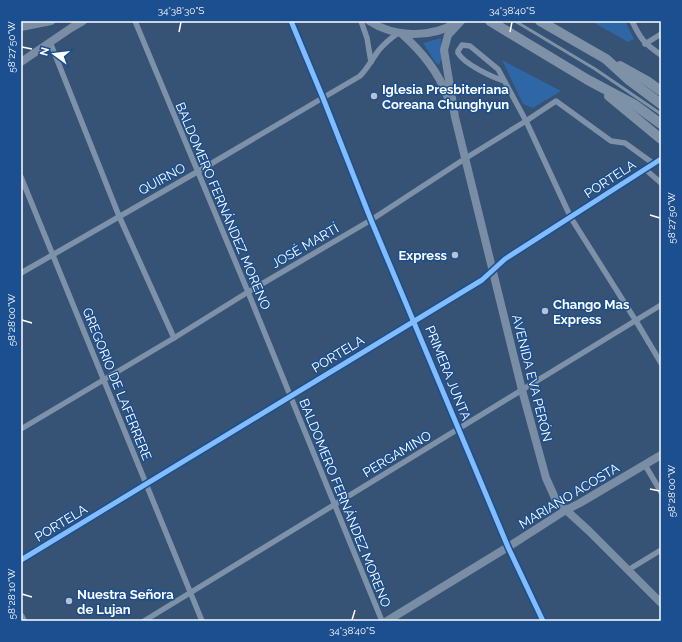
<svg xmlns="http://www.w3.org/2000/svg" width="682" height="642" viewBox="0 0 682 642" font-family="Raleway,sans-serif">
	<rect width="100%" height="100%" fill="#365274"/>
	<!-- green -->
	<g fill="#2f66a5">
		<polygon points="591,21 625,21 634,39 628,42"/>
		<polygon points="441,38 441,60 439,65 435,62 423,43"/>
		<polygon points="502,60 561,91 533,108 523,104"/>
	</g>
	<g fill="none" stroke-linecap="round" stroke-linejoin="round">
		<!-- lane -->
		<polyline stroke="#7d92a8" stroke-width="3" points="515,21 595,69 661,114"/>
		<!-- street -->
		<g stroke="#7d92a8" stroke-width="5.5">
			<polyline points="135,21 248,292 382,621"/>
			<polyline points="291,21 323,98 371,220 508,547 543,621"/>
			<polyline points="361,21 367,38 371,62"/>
			<path d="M632,21C641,40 644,43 661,55"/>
			<polyline points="50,42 119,216 174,338"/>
			<polyline points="645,44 661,34"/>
			<path d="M504,81C492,77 464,64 458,53V51L462,45L470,46L498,69L526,121L571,218L636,321L661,363"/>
			<polyline points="645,169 661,183"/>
			<polyline points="21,177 202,621"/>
			<path d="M21,273L197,172L360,76C368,68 372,59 379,50C385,43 391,38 398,33"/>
			<polyline points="21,429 174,338 248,292 371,220 466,158 526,121 556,101 611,141 625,143 654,164"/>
			<polyline points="645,465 661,492"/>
			<polyline points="21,560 482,280 505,259 661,159"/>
			<polyline points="628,570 661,550"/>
			<polyline points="144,621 661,305"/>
		</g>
		<!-- secondary -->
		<g stroke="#798da4" stroke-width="8">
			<path d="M369,21C394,37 429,39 456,23"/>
			<polyline points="461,21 448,35 444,50 455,117 522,390 546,478 555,498 566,510 589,531 661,603"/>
			<polyline points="21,27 51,21"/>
			<path d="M401,33C422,52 438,71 448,98"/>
			<polyline points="21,62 71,28 83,21"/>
			<polyline points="21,617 23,621"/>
			<polyline points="387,621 508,547 566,510 580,503 661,455"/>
		</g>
		<!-- highway -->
		<g stroke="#7e92a7" stroke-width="10">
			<polyline points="490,21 588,80 635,105 661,124"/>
			<polyline points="540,21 606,59 629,80 661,104"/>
			<polyline points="620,66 647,81 661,91"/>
			<polyline points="609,96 661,139"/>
		</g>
		<defs>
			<g id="cycleway">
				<polyline points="291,21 323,98 371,220 508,547 543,621"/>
				<polyline points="21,560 482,280 505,259 661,159"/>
			</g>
		</defs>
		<!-- cycleway casing -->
		<use href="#cycleway" stroke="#1b4f8f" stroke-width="8"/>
		<!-- cycleway -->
		<use href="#cycleway" stroke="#80bcff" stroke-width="5"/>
	</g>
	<!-- ticks -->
	<path fill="none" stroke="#fff" stroke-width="1.5" d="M179,32L181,22M510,32L512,22M22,47L32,49M650,215L660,218M22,320L32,323M650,489L660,491M22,594L32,597M352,620L355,610"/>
	<!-- markers -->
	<g fill="#b9c2ce" stroke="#1b4f8f" stroke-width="1.5">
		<circle cx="374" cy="96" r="4"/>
		<circle cx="455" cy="255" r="4"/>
		<circle cx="545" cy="311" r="4"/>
		<circle cx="69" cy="601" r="4"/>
	</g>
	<g text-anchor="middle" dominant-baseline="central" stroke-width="3" stroke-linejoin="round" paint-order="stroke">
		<!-- poi labels -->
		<g font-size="13" font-weight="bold" fill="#fff" stroke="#1b4f8f" text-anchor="start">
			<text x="382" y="89">Iglesia Presbiteriana<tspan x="382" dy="15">Coreana Chunghyun</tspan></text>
			<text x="447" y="255" text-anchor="end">Express</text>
			<text x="553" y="304">Chango Mas<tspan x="553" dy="15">Express</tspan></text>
			<text x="77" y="594">Nuestra Señora<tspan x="77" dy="15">de Lujan</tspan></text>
		</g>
		<!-- street labels -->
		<g font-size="13" fill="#fff" stroke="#1b4f8f">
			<text transform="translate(162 179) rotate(-29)">QUIRNO</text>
			<text transform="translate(610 179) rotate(-33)">PORTELA</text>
			<text transform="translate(223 206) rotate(67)">BALDOMERO FERNÁNDEZ MORENO</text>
			<text transform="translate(305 246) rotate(-30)">JOSÉ MARTÍ</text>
			<text transform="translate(338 354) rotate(-31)">PORTELA</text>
			<text transform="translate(448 373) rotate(68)">PRIMERA JUNTA</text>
			<text transform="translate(532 378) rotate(76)">AVENIDA EVA PERÓN</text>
			<text transform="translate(117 384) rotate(68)">GREGORIO DE LAFERRERE</text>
			<text transform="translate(397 454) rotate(-31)">PERGAMINO</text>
			<text transform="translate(569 496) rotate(-31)">MARIANO ACOSTA</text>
			<text transform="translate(345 503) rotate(68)">BALDOMERO FERNÁNDEZ MORENO</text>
			<text transform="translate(61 523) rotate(-31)">PORTELA</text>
		</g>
	</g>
	<!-- border -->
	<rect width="682" height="642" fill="none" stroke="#1b4f8f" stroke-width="44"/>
	<!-- north arrow -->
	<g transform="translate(54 54) rotate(285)" stroke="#1b4f8f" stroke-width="3" paint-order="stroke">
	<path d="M0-3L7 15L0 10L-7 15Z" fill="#ffffff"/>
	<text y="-6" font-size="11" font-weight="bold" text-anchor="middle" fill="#ffffff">N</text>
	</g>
	<rect x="22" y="22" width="638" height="598" fill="none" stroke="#fff" stroke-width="1.5"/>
	<g font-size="10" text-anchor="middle" fill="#fff">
		<text x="181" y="14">34°38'30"S</text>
		<text x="512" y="14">34°38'40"S</text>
		<text transform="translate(11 47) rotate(-90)" y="4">58°27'50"W</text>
		<text transform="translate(671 218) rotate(-90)" y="4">58°27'50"W</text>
		<text transform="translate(11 320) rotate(-90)" y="4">58°28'00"W</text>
		<text transform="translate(671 491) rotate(-90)" y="4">58°28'00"W</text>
		<text transform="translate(11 594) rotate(-90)" y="4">58°28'10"W</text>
		<text x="352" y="634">34°38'40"S</text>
	</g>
</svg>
